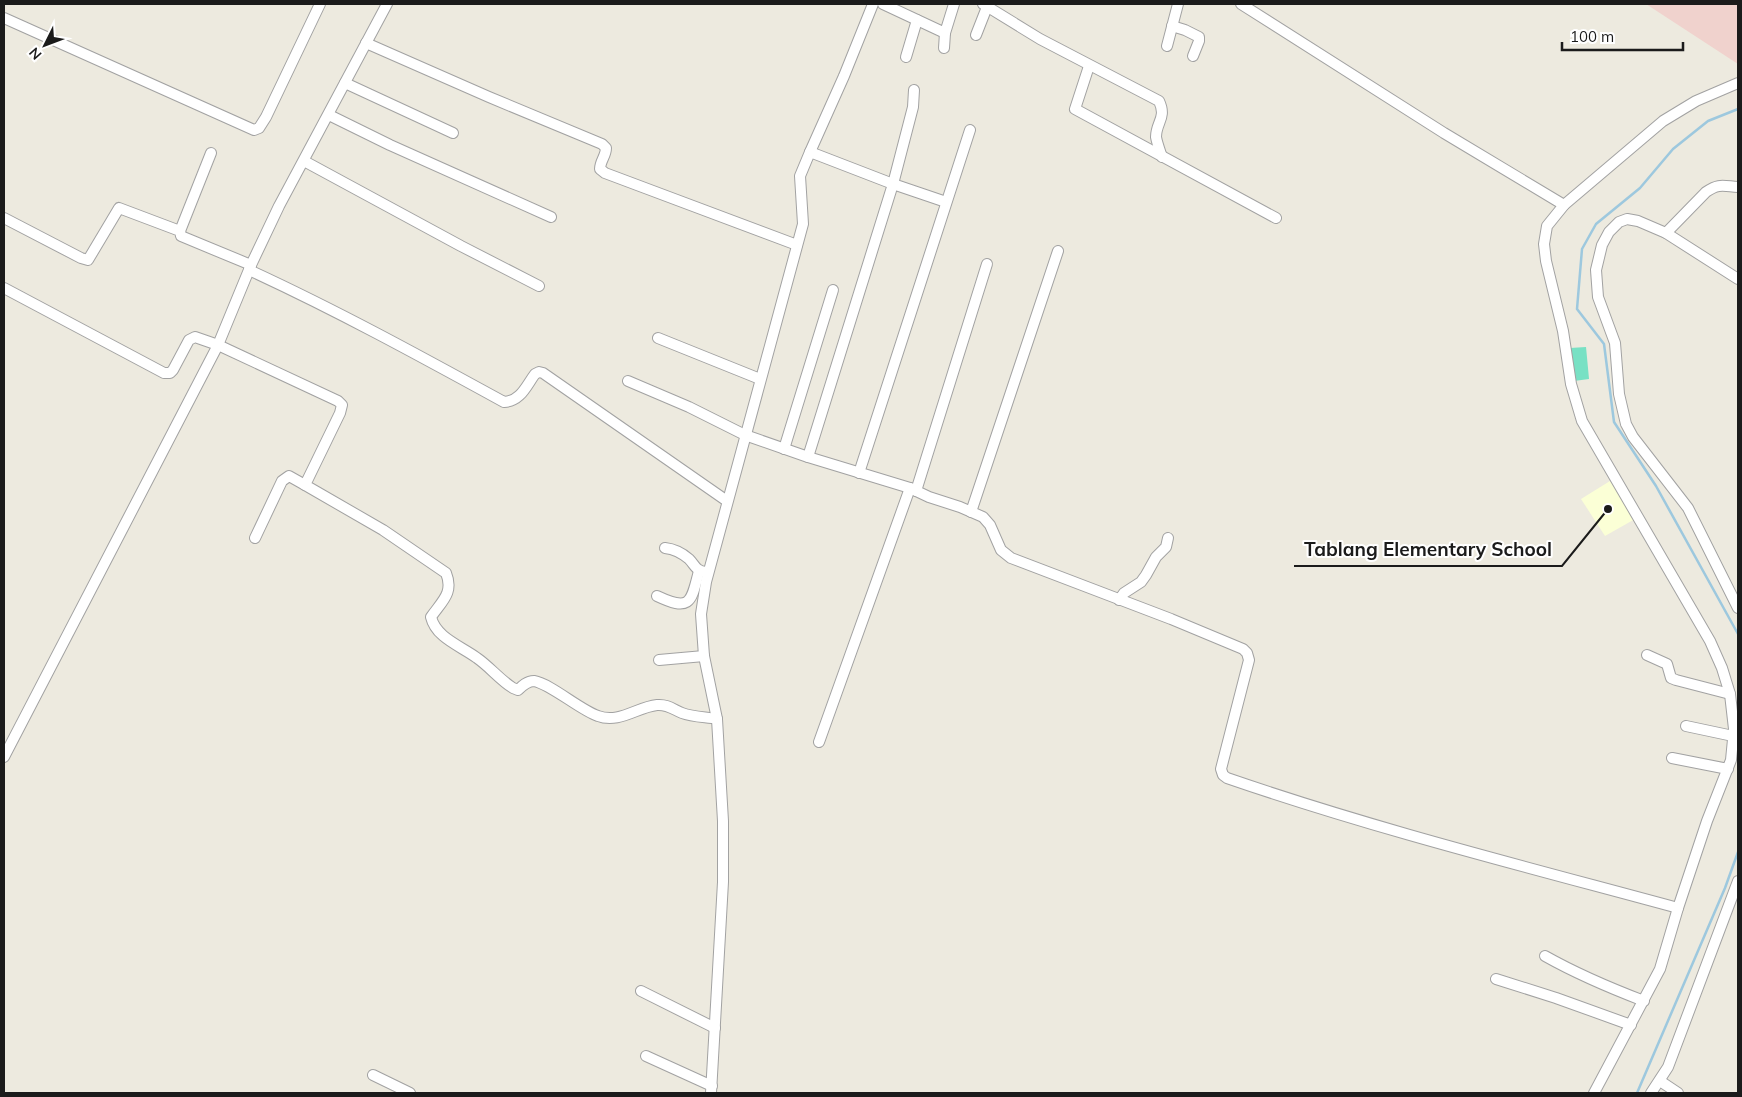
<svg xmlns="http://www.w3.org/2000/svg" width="1742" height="1097" viewBox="0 0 1742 1097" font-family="Mulish,sans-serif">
	<rect width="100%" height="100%" fill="#edeadf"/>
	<!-- commercial -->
	<polygon fill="#f0d2cd" points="1646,4 1738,4 1738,64"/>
	<!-- education -->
	<polygon fill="#fbffd6" points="1610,481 1635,519 1605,536 1581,499"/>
	<!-- pitch -->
	<polygon fill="#78e1c4" points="1586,347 1589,379 1574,381 1570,348"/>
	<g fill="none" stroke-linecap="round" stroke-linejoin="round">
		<!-- stream -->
		<g stroke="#9dc8de" stroke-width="2.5">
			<polyline points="1738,109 1708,121 1673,149 1640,188 1596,224 1582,249 1577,309 1604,344 1614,422 1656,486 1738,634"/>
			<polyline points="1637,1093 1725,888 1738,852"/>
		</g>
		<defs>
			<g id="minor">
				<polyline points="883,4 945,33 954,4"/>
				<path d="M983,4L1040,39L1159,101C1167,118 1156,122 1156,137C1157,143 1160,151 1162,157"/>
				<polyline points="1241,4 1444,133 1564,205"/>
				<polyline points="4,18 254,130 259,128 266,117 320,4"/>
				<polyline points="1172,26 1185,30 1199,37 1199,41 1193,56"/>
				<polyline points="976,35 987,7"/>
				<path d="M366,43L489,97L602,144L606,148C606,156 600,161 600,169L605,173L797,245"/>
				<polyline points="1167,46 1178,4"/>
				<polyline points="944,48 945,33"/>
				<polyline points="906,57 917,20"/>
				<polyline points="1089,66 1075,109 1276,218"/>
				<polyline points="345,83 453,133"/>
				<polyline points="914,90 913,107 893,184 946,202"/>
				<polyline points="329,115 390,145 551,217"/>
				<polyline points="304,161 461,246 539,286"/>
				<polyline points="4,218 81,258 88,260 119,208 180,231 181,236 251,265"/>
				<polyline points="180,231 211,153"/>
				<path d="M1666,233L1706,192C1719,183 1723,186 1738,187"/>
				<path d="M249,270C336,310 420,356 504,402C521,401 526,386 535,374L539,372L543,373L727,501"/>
				<polyline points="1738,279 1666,233 1638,221 1627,219 1619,222 1609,232 1602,245 1596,270 1598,297 1615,343 1619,394 1626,424 1633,437 1688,508 1738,608"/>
				<path d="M4,288L164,373H170L173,370L189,340L195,337L218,345L338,401L342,405L340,413L305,485L383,530L446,573C454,593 442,601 431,617C436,638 461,646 477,658C490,667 500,680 513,688L518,690C522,686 527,681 534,681C551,684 580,710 598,716C619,724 637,707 657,705C668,704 674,710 682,713C693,717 706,717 717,719"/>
				<polyline points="658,338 760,379"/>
				<path d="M628,381L689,407L745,435L808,457L910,488L929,497L960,507L983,517L990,525L1001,550L1011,558L1171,619L1243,649L1247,653L1249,660L1221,769L1223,775L1227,778C1375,829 1527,867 1678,908"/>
				<polyline points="784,449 833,290"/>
				<polyline points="808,457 893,184 810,152"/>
				<polyline points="859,473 970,130"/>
				<polyline points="916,491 987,264"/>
				<polyline points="971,512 1058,251"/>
				<polyline points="255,538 282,481 289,476 305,485"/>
				<path d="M665,548C674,549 682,553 689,559C695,565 695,570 705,572"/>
				<path d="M657,596C691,612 691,602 699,571"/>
				<polyline points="1119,600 1124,593 1141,582 1146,575 1156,557 1166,547 1168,538"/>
				<polyline points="1647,655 1667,664 1671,678 1676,680 1730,694"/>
				<polyline points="659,660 704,656"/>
				<polyline points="1686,726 1733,736"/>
				<polyline points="819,742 910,488"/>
				<polyline points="4,757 218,345 251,265 279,206 387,4"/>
				<polyline points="1672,758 1728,769"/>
				<path d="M1545,956C1577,974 1610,988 1644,1001"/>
				<polyline points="1496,979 1556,998 1631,1025"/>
				<polyline points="641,991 715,1028"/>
				<polyline points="646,1056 712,1086"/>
				<polyline points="373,1075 410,1093"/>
				<polyline points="1660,1081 1678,1093"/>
				<polyline points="711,1093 723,882 723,821 717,719 704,656 701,614 706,582 803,224 800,176 810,152 844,76 873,4"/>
				<polyline points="1594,1093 1660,969 1678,908 1707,821 1731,760 1734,729 1730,694 1722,668 1710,641 1582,421 1571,384 1563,331 1546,261 1544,244 1547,226 1564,205 1663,121 1696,101 1738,83"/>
				<polyline points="1651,1093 1668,1067 1738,881"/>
			</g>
		</defs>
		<!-- minor casing -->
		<use href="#minor" stroke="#a2a2a2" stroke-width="12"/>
		<!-- minor -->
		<use href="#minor" stroke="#fff" stroke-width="10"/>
	</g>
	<!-- callouts -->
	<path fill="none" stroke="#1b1b1b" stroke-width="2" d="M1608 509L1562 566H1294"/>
	<circle fill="#1b1b1b" stroke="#fff" stroke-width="2" cx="1608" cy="509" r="5"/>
	<g font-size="19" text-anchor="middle" font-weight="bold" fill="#1b1b1b" stroke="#fff" stroke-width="4" stroke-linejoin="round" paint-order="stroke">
		<text x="1428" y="556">Tablang Elementary School</text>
	</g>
	<!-- border -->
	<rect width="1742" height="1097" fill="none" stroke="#1b1b1b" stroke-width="10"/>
	<!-- north arrow -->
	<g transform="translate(45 45) rotate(228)" stroke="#ffffff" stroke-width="4" paint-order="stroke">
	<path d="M0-4L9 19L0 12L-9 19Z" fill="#1b1b1b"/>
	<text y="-8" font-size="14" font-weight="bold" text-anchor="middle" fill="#1b1b1b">N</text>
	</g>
	<!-- scale -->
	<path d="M1562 42v8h121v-8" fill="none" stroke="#1b1b1b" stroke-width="2.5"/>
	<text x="1570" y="42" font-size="15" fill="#1b1b1b" stroke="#ffffff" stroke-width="4" paint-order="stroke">100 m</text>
</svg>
